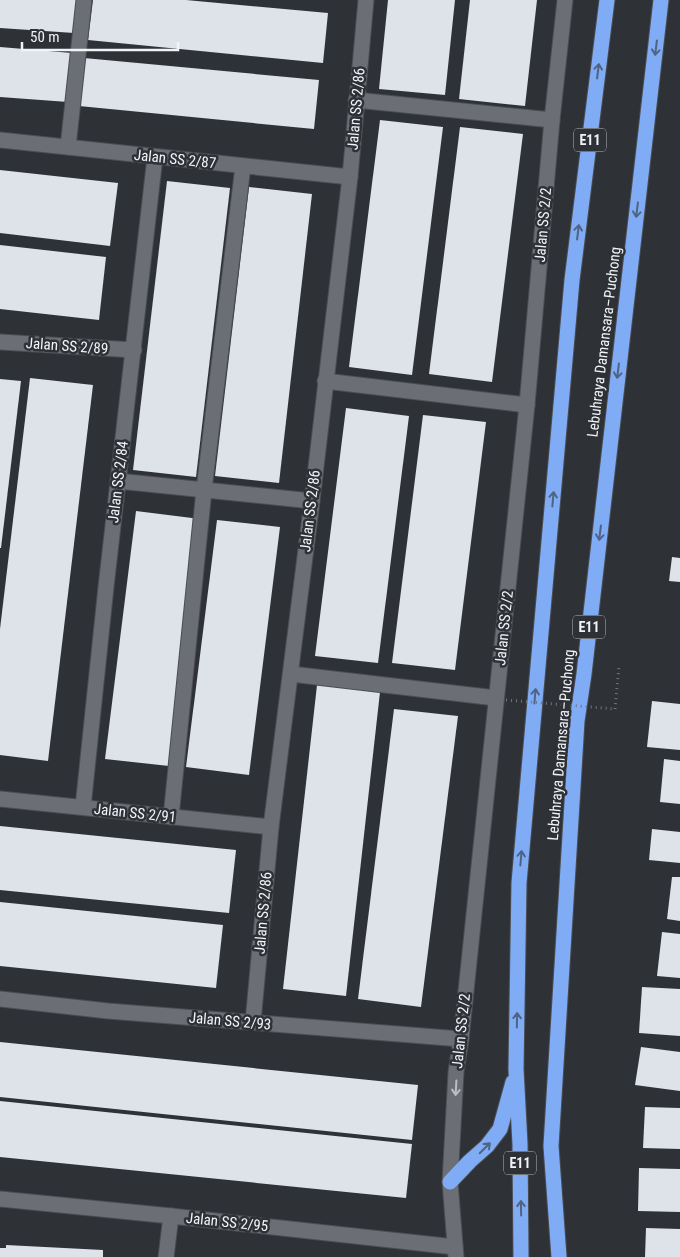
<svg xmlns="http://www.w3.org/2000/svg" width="680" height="1257" viewBox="0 0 680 1257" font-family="'Roboto Condensed',sans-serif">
	<rect width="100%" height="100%" fill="#2e3237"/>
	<!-- building -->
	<g fill="#dee2e9">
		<polygon points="0,0 77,0 74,33 0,28"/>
		<polygon points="93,0 186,0 328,13 323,63 88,40"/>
		<polygon points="388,0 455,0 445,95 379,89"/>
		<polygon points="470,0 537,0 525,106 459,99"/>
		<polygon points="0,47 72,53 68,102 0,97"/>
		<polygon points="84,58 319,80 314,129 79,106"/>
		<polygon points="380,120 443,127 412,375 349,367"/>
		<polygon points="460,127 523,134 492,382 429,374"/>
		<polygon points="0,170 118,183 110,246 0,233"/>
		<polygon points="167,181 230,188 196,477 133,470"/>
		<polygon points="249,187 312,194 279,483 215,476"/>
		<polygon points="0,245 106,257 99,320 0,309"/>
		<polygon points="30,378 93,385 48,761 0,755 0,629"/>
		<polygon points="0,379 21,381 1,548 0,548"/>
		<polygon points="346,408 409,416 378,663 315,656"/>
		<polygon points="423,415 486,422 455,670 392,663"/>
		<polygon points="136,511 200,519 169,766 105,759"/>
		<polygon points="217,520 280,527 249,775 186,767"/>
		<polygon points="672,557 680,558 680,582 669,581"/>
		<polygon points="317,685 380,692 346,996 283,989"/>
		<polygon points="652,701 680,704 680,750 647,747"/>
		<polygon points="394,709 458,716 421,1007 358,999"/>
		<polygon points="664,759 680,761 680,804 660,802"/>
		<polygon points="0,826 236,850 229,913 0,890"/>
		<polygon points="652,829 680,832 680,863 649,860"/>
		<polygon points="672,877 680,877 680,921 667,919"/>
		<polygon points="0,902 223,925 216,988 0,966"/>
		<polygon points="662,932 680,934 680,978 657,976"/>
		<polygon points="642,987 680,989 680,1036 639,1033"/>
		<polygon points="0,1042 418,1085 412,1140 0,1097"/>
		<polygon points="641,1047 680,1052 680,1091 635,1085"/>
		<polygon points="0,1101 412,1144 406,1198 0,1157"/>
		<polygon points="645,1107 680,1108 680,1149 643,1148"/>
		<polygon points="639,1168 680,1169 680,1212 638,1211"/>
		<polygon points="646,1228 680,1229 680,1257 645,1257"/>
		<polygon points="6,1245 103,1250 103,1257 0,1257 0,1248 6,1248"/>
	</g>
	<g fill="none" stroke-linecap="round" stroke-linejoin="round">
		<defs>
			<g id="minor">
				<polyline points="356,100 552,120"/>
				<polyline points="0,140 350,177"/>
				<polyline points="68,147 84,0"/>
				<polyline points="0,342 134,350"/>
				<polyline points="325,381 527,405"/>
				<polyline points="118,481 312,501"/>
				<polyline points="291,674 496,698"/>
				<polyline points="0,799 271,827"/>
				<polyline points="83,807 106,587 155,157"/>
				<polyline points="171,817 204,490 243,166"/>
				<polyline points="0,999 108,1011 461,1039"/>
				<polyline points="253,1022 271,827 312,501 350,177 366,0"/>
				<polyline points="0,1199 171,1216 455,1247"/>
				<polyline points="166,1257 171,1216"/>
				<polyline points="456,1257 450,1182 456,1072 461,1039 527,405 552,120 565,0"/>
			</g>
			<g id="highway">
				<polyline points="450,1182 470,1161 487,1146 500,1129 513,1082"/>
				<polyline points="521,1257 520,1144 516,1069 519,883 572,280 607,0"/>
				<polyline points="559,1257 551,1146 577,721 584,674 661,0"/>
			</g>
		</defs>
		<!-- minor casing -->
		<use href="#minor" stroke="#4b4d52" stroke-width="17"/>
		<!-- highway casing -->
		<use href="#highway" stroke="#4b4d52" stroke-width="17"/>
		<!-- path -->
		<polyline stroke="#72757a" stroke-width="3" stroke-dasharray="1 4" stroke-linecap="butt" points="615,709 619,666"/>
		<!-- minor -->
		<use href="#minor" stroke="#6b6f75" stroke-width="15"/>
		<!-- highway -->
		<use href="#highway" stroke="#80acf5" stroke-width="15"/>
		<!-- path-bridge -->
		<polyline stroke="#72757a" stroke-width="3" stroke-dasharray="1 4" stroke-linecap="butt" points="506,700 615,709"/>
	</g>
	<!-- one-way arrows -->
	<defs><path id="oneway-shaft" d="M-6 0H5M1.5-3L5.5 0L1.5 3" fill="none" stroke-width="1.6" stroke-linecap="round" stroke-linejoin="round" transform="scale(1.25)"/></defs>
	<g stroke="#4f6383">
		<use href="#oneway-shaft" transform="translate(656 48) rotate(97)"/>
		<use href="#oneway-shaft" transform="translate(598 71) rotate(-83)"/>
		<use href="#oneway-shaft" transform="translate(637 210) rotate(97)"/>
		<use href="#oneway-shaft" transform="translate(578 232) rotate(-83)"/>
		<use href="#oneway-shaft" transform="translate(618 371) rotate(97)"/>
		<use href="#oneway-shaft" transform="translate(553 499) rotate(-85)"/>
		<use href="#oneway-shaft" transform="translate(600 533) rotate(97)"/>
		<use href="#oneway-shaft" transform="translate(535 696) rotate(-85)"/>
		<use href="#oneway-shaft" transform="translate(521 858) rotate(-85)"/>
		<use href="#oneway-shaft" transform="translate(517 1020) rotate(-89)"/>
		<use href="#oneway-shaft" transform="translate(485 1148) rotate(-45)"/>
		<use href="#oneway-shaft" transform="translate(521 1208) rotate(-91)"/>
	</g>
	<use stroke="#bbbec3" href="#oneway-shaft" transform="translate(456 1088) rotate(93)"/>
	<g text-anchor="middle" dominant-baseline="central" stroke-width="5" stroke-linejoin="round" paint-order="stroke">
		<!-- shield labels -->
		<g fill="#2e3237" stroke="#b6b9bd" stroke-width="1">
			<rect x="574" y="128.5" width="32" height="23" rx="4"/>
			<rect x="573" y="615.5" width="32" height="23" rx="4"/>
			<rect x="504" y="1151.5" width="32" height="23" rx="4"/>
		</g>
		<g font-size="14" font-weight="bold" fill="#f1f3f7">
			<text x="590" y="140">E11</text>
			<text x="589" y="627">E11</text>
			<text x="520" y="1163">E11</text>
		</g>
		<!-- street labels -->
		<g font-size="15" fill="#f1f3f7" stroke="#2e3237">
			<text transform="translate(356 109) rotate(-85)">Jalan SS 2/86</text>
			<text transform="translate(175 159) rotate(6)">Jalan SS 2/87</text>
			<text transform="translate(543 225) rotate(-85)">Jalan SS 2/2</text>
			<text transform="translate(604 342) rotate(-83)">Lebuhraya Damansara–Puchong</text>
			<text transform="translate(67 346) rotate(4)">Jalan SS 2/89</text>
			<text transform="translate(118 482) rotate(-83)">Jalan SS 2/84</text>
			<text transform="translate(310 511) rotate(-83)">Jalan SS 2/86</text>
			<text transform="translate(504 628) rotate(-84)">Jalan SS 2/2</text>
			<text transform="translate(561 745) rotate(-85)">Lebuhraya Damansara–Puchong</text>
			<text transform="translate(135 813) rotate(6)">Jalan SS 2/91</text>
			<text transform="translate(263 913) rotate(-85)">Jalan SS 2/86</text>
			<text transform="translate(230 1021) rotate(5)">Jalan SS 2/93</text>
			<text transform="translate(461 1031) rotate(-84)">Jalan SS 2/2</text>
			<text transform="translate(227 1222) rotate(6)">Jalan SS 2/95</text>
		</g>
	</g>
	<!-- scale -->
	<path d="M22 42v8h156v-8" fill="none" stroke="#f1f3f7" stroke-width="2.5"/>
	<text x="30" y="42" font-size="15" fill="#f1f3f7" stroke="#2e3237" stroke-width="4" paint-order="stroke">50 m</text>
</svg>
